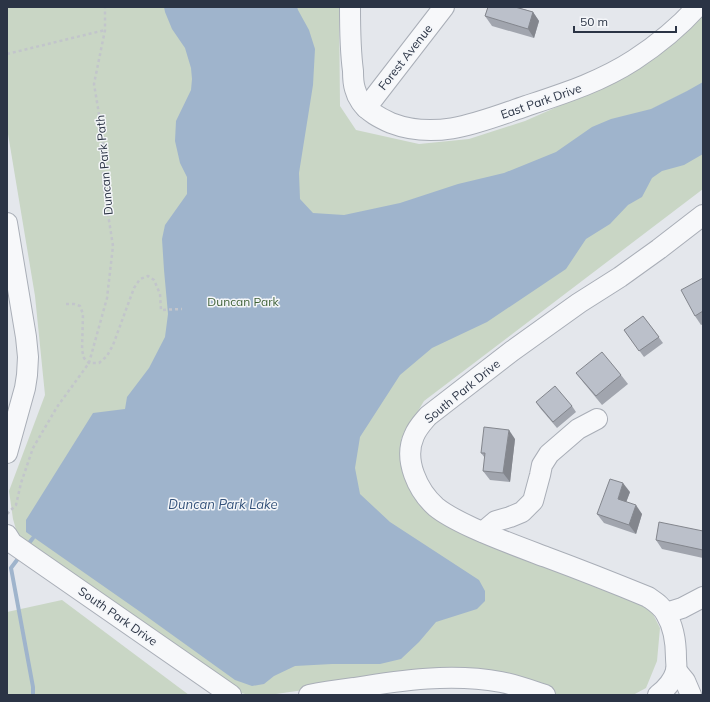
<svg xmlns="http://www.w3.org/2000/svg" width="710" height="702" viewBox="0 0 710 702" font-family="Mulish,sans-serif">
	<rect width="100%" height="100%" fill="#e4e7ec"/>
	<!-- green -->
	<g fill="#c9d6c5">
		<polygon points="7,7 339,7 340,106 356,130 419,144 469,139 525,121 593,91 703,10 703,189 424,401 401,439 405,478 422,507 453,530 618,585 645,598 660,628 657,661 646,688 633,695 558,695 523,683 374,680 269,695 249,695 234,691 19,540 13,519 9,491 45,395 35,296 7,128"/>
		<polygon points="62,600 189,695 7,695 7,612"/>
	</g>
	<!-- water -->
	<polygon fill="#9fb4cc" points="164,7 297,7 298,10 309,30 315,49 313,85 299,173 300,199 313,213 344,215 400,203 458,184 504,173 556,152 592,127 611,119 651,109 687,91 703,82 703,154 684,165 662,171 652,178 642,197 628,205 610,224 586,239 566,269 487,322 432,348 400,375 360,437 355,468 360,494 390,522 479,580 485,591 485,601 477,609 436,622 419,642 401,659 380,664 332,664 295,666 274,676 264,684 252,686 235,680 139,611 26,532 26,520 93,413 125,409 127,397 149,368 165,337 168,314 164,270 162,239 165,225 187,194 187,177 180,163 175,141 176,121 191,90 192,79 191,68 185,48 172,29 165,12"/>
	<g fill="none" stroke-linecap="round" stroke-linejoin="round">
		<!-- stream -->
		<g stroke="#9fb4cc" stroke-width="4">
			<polyline points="26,547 33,538"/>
			<polyline points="20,556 11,568 33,687 33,695"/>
		</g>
		<defs>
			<g id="minor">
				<path d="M350,7C350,28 350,49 353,71C353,76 353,83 355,89C356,93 359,99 361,102C368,112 380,118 391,123C438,141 482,121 526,106C565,93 600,82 634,60C657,45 679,27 697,7"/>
				<polyline points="366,108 444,7"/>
				<polyline points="7,223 26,337 28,357 27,375 25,388 7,453"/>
				<polyline points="483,532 496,521 510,517 522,512 533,501 540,475 542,465 549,454 578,429 597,419"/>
				<polyline points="7,535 12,543 35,559 231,695"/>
				<polyline points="666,613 682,608 703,597"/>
				<polyline points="676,670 685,681 691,695"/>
				<path d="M309,695C324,692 339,690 354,688C402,680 452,673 501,682C516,685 530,690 545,695"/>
				<path d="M658,695C666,689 673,681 676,671C677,667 676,662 676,658C676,643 674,627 666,614C662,606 655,602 648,597C614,583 581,570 546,557C522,548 497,539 473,528C460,522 447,516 436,507C418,491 403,460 414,436C417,428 422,423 428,416L512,351L579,303L620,277L659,249L703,215"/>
			</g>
		</defs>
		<!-- minor casing -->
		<use href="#minor" stroke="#a9aeb7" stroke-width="22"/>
		<!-- path -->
		<g stroke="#c2c5cb" stroke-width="2.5" stroke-dasharray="3 3" stroke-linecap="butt">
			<polyline points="7,54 105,30"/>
			<polyline points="66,304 74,304 80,306 83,314 82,350 84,358 89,363 99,363 107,356 113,345 134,288 140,279 148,276 154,280 160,294 161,310 182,309"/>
			<polyline points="7,514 16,505 21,483 33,448 57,407 89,363 107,298 113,246 103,182 103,138 94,84 105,30 105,7"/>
		</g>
		<!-- minor -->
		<use href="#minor" stroke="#f7f8fa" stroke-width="20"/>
	</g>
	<!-- wall -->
	<g fill="#a1a5ae">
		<polygon points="488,7 517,7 533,12 539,21 534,38 492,26 485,16"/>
		<polygon points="703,278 703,324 701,325 695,316"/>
		<polygon points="643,316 663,343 644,357 624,330"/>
		<polygon points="576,373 621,375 628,384 602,405 583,382"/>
		<polygon points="536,402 572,406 576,412 557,428 540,408"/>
		<polygon points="515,439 510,482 490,480 483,471 485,458 481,453"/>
		<polygon points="630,492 626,502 642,514 636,534 604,523 597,514"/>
		<polygon points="703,531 703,558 662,549 656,540"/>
	</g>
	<!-- shaded-wall -->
	<g fill="#83868d">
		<polygon points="533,12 539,21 534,38 528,29"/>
		<polygon points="509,430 515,439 510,482 503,473"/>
		<polygon points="623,483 630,492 624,508 618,499"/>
		<polygon points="636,505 642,514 636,534 629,525"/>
	</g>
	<!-- building -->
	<g fill="#bbc0ca" stroke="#83868d">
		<polygon points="488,7 515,7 533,12 528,29 485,16"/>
		<polygon points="703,278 703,311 695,316 681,290"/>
		<polygon points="643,316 659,337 639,351 624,330"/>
		<polygon points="602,352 621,375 596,396 576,373"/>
		<polygon points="555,386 572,406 553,422 536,402"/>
		<polygon points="484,427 509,430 503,473 483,471 485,453 481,453"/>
		<polygon points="610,479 623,483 618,499 636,505 629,525 597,514"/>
		<polygon points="659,522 703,531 703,550 656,540"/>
	</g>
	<g text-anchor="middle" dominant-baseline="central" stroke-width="3" stroke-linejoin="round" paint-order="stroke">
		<!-- street labels -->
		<g font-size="12" fill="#2b3445" stroke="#f4f6f9">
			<text transform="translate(405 57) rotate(-52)">Forest Avenue</text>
			<text transform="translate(541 101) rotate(-19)">East Park Drive</text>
			<text transform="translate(104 165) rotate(-95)">Duncan Park Path</text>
			<text transform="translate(462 391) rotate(-39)">South Park Drive</text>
			<text transform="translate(118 616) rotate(35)">South Park Drive</text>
		</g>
		<!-- park labels -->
		<g font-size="12" fill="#3f6138" stroke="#f4f6f9">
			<text x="243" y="301">Duncan Park</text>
		</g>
		<!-- water labels -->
		<g font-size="13" font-style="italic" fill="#34527a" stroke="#f4f6f9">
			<text x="223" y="504">Duncan Park Lake</text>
		</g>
	</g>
	<!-- border -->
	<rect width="710" height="702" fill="none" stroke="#2b3445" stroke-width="16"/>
	<!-- scale -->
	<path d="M574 26v6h102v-6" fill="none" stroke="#2b3445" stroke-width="2"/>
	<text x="580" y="26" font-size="12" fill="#2b3445" stroke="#f4f6f9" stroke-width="3" paint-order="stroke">50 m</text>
</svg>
